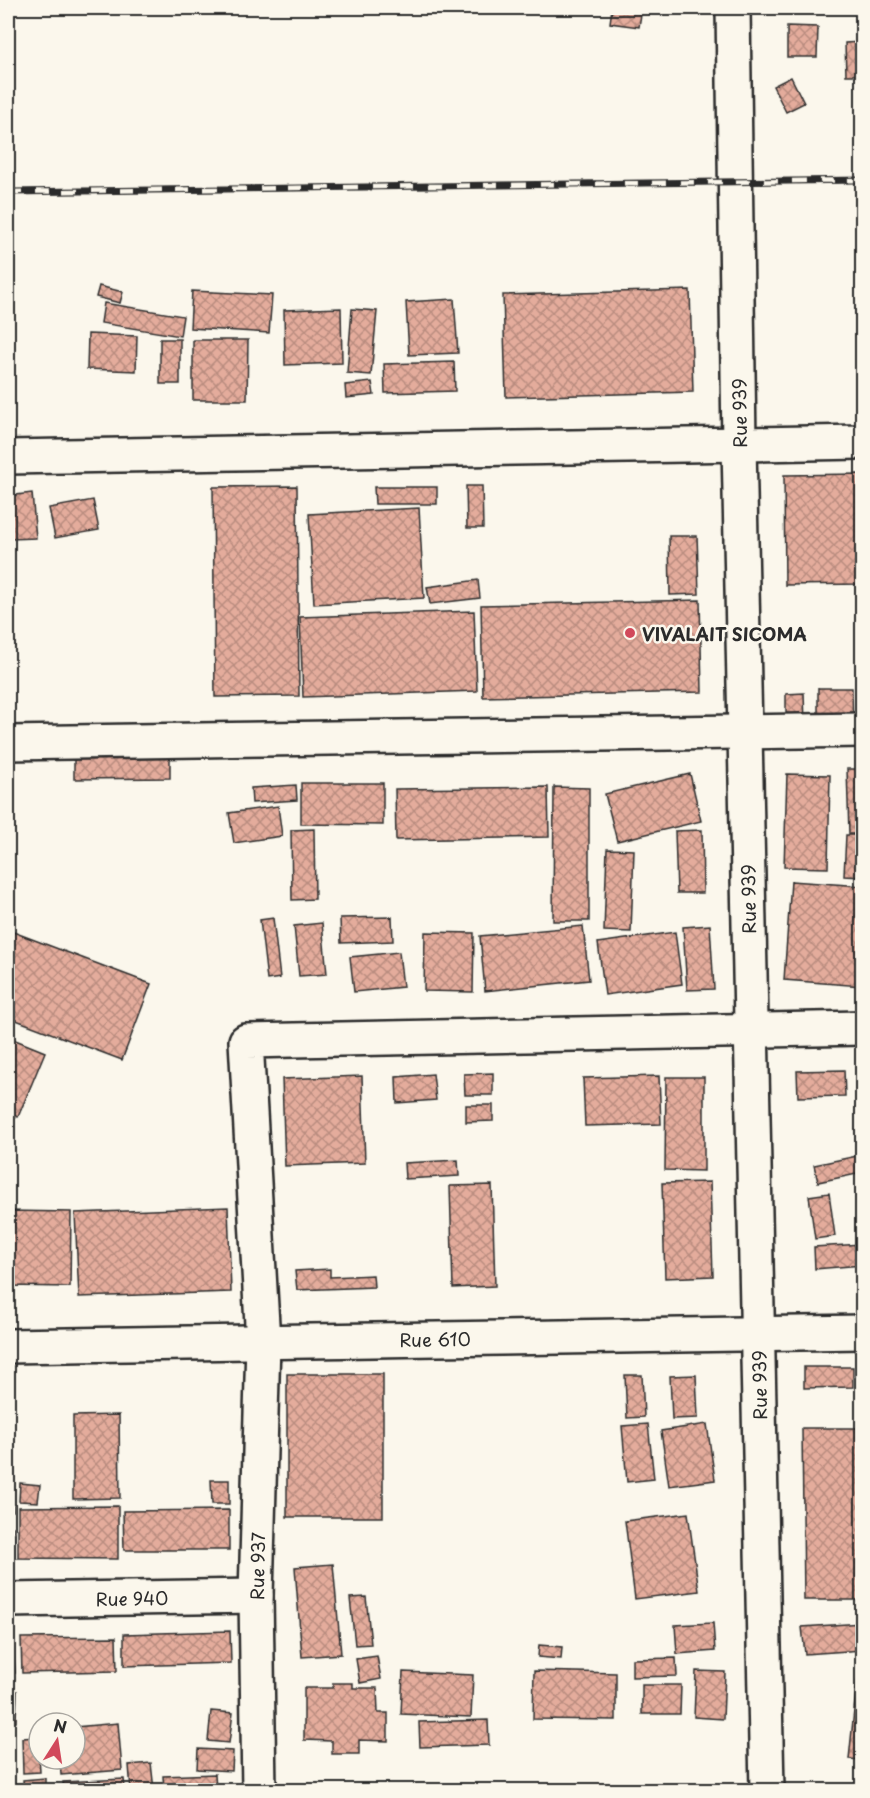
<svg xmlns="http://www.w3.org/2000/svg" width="870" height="1798" viewBox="0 0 870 1798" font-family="'Playpen Sans',sans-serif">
	<defs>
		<pattern id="building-cross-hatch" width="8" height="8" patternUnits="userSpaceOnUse" patternTransform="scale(1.5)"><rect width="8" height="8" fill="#e4ac9c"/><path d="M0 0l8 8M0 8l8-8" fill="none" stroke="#b98c7f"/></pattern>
	</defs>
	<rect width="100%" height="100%" fill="#fbf7ec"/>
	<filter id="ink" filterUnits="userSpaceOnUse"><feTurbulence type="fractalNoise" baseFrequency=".0167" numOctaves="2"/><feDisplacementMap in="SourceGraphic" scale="12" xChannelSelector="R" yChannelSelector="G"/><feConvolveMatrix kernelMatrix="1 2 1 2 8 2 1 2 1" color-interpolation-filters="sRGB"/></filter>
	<g filter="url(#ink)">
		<!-- building -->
		<g fill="url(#building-cross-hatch)" stroke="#2b2b2b" stroke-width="1.5">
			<polygon points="612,8 642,8 639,27 610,23"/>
			<polygon points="787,26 818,27 817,57 787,57"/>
			<polygon points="862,42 862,75 846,75 845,43"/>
			<polygon points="791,77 804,103 786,112 773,86"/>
			<polygon points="99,286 123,292 120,303 96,297"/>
			<polygon points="690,290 693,392 506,397 503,295"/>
			<polygon points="192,291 272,295 269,333 190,328"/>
			<polygon points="454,299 458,353 409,355 406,302"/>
			<polygon points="104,303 183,316 180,336 101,323"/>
			<polygon points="341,308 342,363 285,365 284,310"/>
			<polygon points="352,309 377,311 371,375 347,373"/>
			<polygon points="88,334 137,336 136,371 87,369"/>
			<rect x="160" y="339" width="20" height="45"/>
			<polygon points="193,340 248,340 247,400 193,400"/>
			<polygon points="454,362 455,391 385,393 384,364"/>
			<polygon points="372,382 374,395 346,398 345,385"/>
			<polygon points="862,474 862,584 785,585 784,475"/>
			<polygon points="297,486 299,696 215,697 213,487"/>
			<polygon points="466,486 482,486 483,528 467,528"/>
			<polygon points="374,487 437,487 437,504 375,504"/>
			<polygon points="32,493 36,538 10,539 8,496"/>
			<polygon points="93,500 99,530 55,538 49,508"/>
			<polygon points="419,508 424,598 314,604 309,514"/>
			<polygon points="669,536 697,536 699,594 670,595"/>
			<polygon points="478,580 480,598 430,604 427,587"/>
			<polygon points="700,600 702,692 483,697 481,605"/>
			<polygon points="474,611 477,691 303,697 300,617"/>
			<polygon points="818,688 852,688 853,726 818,726"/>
			<polygon points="804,693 805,724 786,724 786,694"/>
			<polygon points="74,749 170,749 170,778 74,779"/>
			<polygon points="847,769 862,769 862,834 849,834"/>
			<polygon points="690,774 701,821 617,841 605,794"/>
			<polygon points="787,774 830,775 828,868 784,867"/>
			<polygon points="301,783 383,783 383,825 301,824"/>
			<polygon points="296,785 297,800 252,803 251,788"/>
			<polygon points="548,787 549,837 396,840 395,789"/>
			<polygon points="554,787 589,788 589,921 553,921"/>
			<polygon points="278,806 282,836 234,843 229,813"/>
			<polygon points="314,829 315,899 292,900 291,830"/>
			<polygon points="702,830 703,893 677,893 675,831"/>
			<polygon points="846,835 862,835 862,877 844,876"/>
			<polygon points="607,849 634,850 631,932 604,931"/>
			<polygon points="791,881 862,886 862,986 784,980"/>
			<polygon points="392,917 393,941 341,943 340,918"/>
			<polygon points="273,918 280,978 267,980 260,920"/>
			<polygon points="322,923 327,974 299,976 294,926"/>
			<polygon points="710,925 714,989 687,990 683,927"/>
			<polygon points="583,926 589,980 485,991 480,936"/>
			<polygon points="8,930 151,984 122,1060 8,1017"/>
			<polygon points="425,932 474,933 473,992 424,991"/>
			<polygon points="675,932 682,984 605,995 598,943"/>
			<polygon points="399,952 403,987 354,992 350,957"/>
			<polygon points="8,1037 45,1052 18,1117 8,1113"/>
			<polygon points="844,1070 845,1096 798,1097 797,1071"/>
			<polygon points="857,1072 862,1072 862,1095 860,1095"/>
			<polygon points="493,1073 493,1095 465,1095 464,1074"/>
			<polygon points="433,1074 436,1100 397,1103 396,1077"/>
			<polygon points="362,1076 365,1163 285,1166 282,1079"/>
			<polygon points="659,1076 661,1124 585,1126 583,1078"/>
			<polygon points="666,1077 704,1077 704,1171 665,1170"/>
			<polygon points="466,1105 493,1105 493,1121 466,1122"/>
			<polygon points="862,1155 862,1173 818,1182 814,1165"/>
			<polygon points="458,1160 459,1176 405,1179 404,1163"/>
			<polygon points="710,1182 713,1276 665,1278 662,1183"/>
			<polygon points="492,1185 495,1286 453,1288 450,1186"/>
			<polygon points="829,1193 835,1236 815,1239 809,1196"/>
			<polygon points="228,1207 231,1292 79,1297 75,1213"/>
			<polygon points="8,1211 71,1212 70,1287 8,1286"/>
			<polygon points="862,1244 862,1265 815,1269 814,1247"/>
			<polygon points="330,1269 330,1277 373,1275 374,1287 297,1290 295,1271"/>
			<polygon points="804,1367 853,1367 853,1387 804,1388"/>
			<rect x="287" y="1374" width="96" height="143"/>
			<polygon points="625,1375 642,1375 644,1417 627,1418"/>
			<polygon points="696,1375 698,1418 672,1419 670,1376"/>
			<polygon points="119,1415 120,1498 73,1499 73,1416"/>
			<polygon points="648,1424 654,1479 627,1482 622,1426"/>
			<polygon points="707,1424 715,1480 669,1486 661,1431"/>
			<polygon points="802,1428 861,1428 862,1600 804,1600"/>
			<polygon points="8,1469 12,1469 13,1511 8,1511"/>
			<polygon points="211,1480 229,1480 229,1504 212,1504"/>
			<polygon points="20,1483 40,1485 38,1502 19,1501"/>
			<polygon points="118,1506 118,1559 18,1558 18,1507"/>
			<polygon points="229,1510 229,1550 124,1550 123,1511"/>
			<polygon points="688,1513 699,1591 635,1599 625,1521"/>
			<polygon points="8,1527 13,1527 14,1555 8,1555"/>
			<polygon points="333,1564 341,1654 302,1657 295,1567"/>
			<polygon points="366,1597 371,1644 355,1645 350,1598"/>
			<polygon points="713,1623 715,1651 677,1654 675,1625"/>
			<polygon points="862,1623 862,1650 805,1654 802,1627"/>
			<polygon points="230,1631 231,1663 124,1666 124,1634"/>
			<polygon points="8,1637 13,1637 15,1673 8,1674"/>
			<polygon points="116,1637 117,1671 22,1673 21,1638"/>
			<polygon points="539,1645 562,1647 561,1659 538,1657"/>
			<polygon points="377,1656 381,1679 360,1683 356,1659"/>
			<polygon points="676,1658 677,1676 632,1677 632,1659"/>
			<polygon points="534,1671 616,1673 616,1720 533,1719"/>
			<polygon points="696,1671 725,1672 723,1719 694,1717"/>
			<polygon points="403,1672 473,1675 471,1717 401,1714"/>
			<polygon points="857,1681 862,1681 862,1760 849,1759"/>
			<polygon points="333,1683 353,1683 353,1688 377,1688 378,1713 388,1713 388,1741 359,1740 359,1754 332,1754 332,1741 304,1740 304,1688 333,1688"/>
			<polygon points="642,1685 681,1685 680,1714 642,1714"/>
			<polygon points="8,1691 17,1691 16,1722 8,1722"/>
			<polygon points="211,1711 233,1713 229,1743 208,1741"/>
			<polygon points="488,1720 489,1745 420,1747 419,1722"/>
			<polygon points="118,1723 122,1770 61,1775 60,1759 75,1759 75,1727"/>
			<polygon points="38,1737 40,1772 23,1773 22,1738"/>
			<polygon points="198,1749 233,1751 232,1771 197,1769"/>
			<polygon points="151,1763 154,1790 131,1790 129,1765"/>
			<polygon points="215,1774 216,1790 164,1790 163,1776"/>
			<polygon points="45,1778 45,1790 24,1790 23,1780"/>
			<polygon points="124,1779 125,1790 64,1790 63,1782"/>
		</g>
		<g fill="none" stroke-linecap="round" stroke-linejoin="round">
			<defs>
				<g id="minor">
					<polyline points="8,457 862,442"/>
					<polyline points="8,743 862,730"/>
					<polyline points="8,1346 862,1332"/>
					<polyline points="8,1600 256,1596"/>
					<polyline points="259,1790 256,1596 263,1342 246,1041 862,1028"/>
				</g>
				<polyline id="major" points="733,8 739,444 767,1790"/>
			</defs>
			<!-- minor casing -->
			<use href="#minor" stroke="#2b2b2b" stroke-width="38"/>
			<!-- major casing -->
			<use href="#major" stroke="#2b2b2b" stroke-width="38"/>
			<!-- minor -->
			<use href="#minor" stroke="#fbf7ec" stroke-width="33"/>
			<!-- major -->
			<use href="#major" stroke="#fbf7ec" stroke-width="33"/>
			<defs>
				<polyline id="rail" points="8,192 862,180"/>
			</defs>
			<!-- rail casing -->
			<use href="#rail" stroke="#2b2b2b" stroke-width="7"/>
			<!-- rail -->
			<use href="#rail" stroke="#fbf7ec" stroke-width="4.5" stroke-dasharray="14" stroke-linecap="butt"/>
		</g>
	</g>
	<!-- markers -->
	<circle fill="#d1495b" stroke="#fbf7ec" stroke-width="2" cx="630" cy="633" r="6"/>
	<g text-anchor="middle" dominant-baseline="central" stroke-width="5" stroke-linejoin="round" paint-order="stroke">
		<!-- street labels -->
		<g font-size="18" fill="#2b2b2b" stroke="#fbf7ec">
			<text transform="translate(739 413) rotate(-91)">Rue 939</text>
			<text transform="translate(748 899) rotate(-91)">Rue 939</text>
			<text transform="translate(435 1339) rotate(-1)">Rue 610</text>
			<text transform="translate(759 1385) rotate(-91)">Rue 939</text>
			<text transform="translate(257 1566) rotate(-89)">Rue 937</text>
			<text transform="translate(132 1598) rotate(-1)">Rue 940</text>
		</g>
		<!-- poi labels -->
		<g font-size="18" font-weight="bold" fill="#2b2b2b" stroke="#fbf7ec" text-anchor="start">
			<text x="642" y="633">VIVALAIT SICOMA</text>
		</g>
	</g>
	<!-- margin -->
	<rect width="870" height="1798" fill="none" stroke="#fbf7ec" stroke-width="30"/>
	<rect x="15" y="15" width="840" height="1768" fill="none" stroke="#2b2b2b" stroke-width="2" filter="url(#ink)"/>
	<!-- north arrow -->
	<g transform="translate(57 1741) rotate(12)"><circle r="28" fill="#fbf7ec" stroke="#a8a59f" stroke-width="1.5"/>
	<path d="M0-4.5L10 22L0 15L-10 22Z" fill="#d1495b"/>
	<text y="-9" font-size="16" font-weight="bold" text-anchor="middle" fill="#2b2b2b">N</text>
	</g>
</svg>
